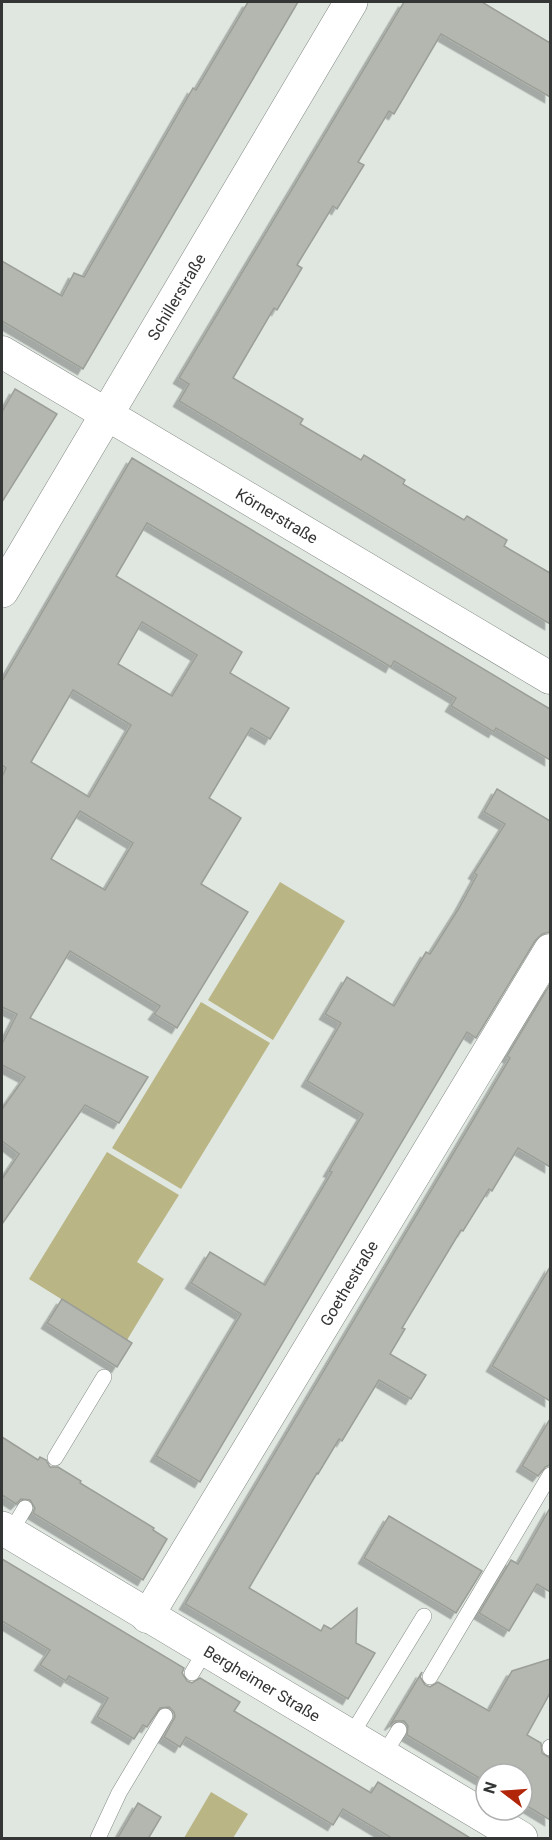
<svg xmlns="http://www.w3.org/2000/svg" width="552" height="1840" viewBox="0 0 552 1840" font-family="Roboto,sans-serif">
	<defs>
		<filter id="shadow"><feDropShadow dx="-5.5" dy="5.5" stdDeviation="0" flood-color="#0004"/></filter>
	</defs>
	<rect width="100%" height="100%" fill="#e0e7e1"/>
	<!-- green -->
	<g fill="#bab584">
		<polygon points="280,882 345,921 273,1040 208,1000"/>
		<polygon points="201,1002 270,1043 181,1189 112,1148"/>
		<polygon points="107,1152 179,1195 137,1262 164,1279 127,1340 29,1279"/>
		<polygon points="211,1792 248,1814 233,1838 184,1838"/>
	</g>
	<!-- building -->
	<g fill="#b3b7af" stroke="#9b9f97" stroke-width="1.5" fill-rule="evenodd" filter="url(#shadow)">
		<polygon points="248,2 298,2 83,369 2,321 2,261 62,296 74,273 84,277 193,88 196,90"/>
		<polygon points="404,2 482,2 550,43 550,97 441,34 394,114 389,111 358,162 364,165 337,209 333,206 297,265 302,268 277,310 274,308 233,378 303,419 300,424 361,460 364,455 405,480 403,484 464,520 467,516 507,540 504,546 550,573 550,624 179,401 189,384 179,378"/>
		<polygon points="15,389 57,414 2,502 2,412"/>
		<path d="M132,458L550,709V760L496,728L494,732L451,706L456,698L446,692L394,661L391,667L147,523L116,576L242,652L230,673L289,708L270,739L251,728L209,798L241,818L201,884L248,912L177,1028L154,1014L160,1006L70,951L30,1018L148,1077L119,1123L85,1105L2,1224V1179L19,1154L2,1141V1109L25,1077L2,1065V1044L17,1014L2,1007V777L6,768L2,765V681ZM142,622L197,655L172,696L118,664ZM73,690L131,725L89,797L31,762ZM80,811L133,843L105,890L51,859Z"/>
		<polygon points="497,789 550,821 550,932 542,934 535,941 476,1038 467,1032 200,1482 156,1456 241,1314 191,1283 210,1252 265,1285 332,1172 329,1171 363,1114 307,1081 341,1023 325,1014 347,977 394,1006 426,952 430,954 459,908 477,875 474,873 505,824 484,812"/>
		<polygon points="550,984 550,1167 518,1148 492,1191 489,1189 463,1231 461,1230 402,1328 405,1329 390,1354 426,1375 411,1399 379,1380 342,1441 339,1439 318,1474 317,1473 249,1588 321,1631 324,1625 331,1629 357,1608 356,1643 375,1653 348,1699 185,1604 466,1132 510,1058 507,1056"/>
		<polygon points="550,1267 550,1401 492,1366"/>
		<polygon points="62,1299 132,1343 117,1367 47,1323"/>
		<polygon points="550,1419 550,1465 545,1467 538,1476 522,1466"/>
		<polygon points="2,1437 38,1460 40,1457 46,1460 50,1467 58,1467 81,1481 80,1483 154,1528 153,1530 167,1539 143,1580 33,1513 35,1508 30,1500 21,1499 16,1504 2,1495"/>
		<polygon points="550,1508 550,1592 537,1584 509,1631 479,1613 511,1560 518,1564"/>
		<polygon points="389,1516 482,1571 456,1613 364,1558"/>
		<polygon points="2,1559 184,1668 182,1673 187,1681 192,1683 200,1678 240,1702 234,1711 371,1793 378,1782 472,1839 393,1839 343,1809 333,1825 186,1737 180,1747 164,1737 175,1717 174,1712 169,1707 160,1708 147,1727 143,1725 134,1739 97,1717 108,1698 69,1676 66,1681 40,1665 50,1650 2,1621"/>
		<polygon points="550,1659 550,1693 527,1735 541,1743 542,1753 550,1758 550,1820 522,1803 522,1774 486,1774 486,1782 407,1735 408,1726 404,1721 395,1721 390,1725 422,1672 420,1677 425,1685 430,1687 438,1682 489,1711 512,1671"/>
		<polygon points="138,1803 161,1817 148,1839 117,1839"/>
	</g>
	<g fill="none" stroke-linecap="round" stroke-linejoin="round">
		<defs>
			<g id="lane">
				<polyline points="55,1458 104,1377"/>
				<polyline points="10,1533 25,1508"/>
				<polyline points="192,1673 205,1651"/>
				<polyline points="430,1677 550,1475"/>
				<polyline points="350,1737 424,1616"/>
				<polyline points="550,1748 550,1747"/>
				<polyline points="383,1756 399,1730"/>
				<polyline points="98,1838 119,1793 165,1716"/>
			</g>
			<g id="street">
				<path id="s1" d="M2,352L550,678"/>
				<path id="s2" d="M147,1617L550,950"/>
			</g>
			<g id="secondary">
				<path id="s3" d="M2,591L351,2"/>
				<path id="s4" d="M2,1528L521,1838"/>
			</g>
		</defs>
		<!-- lane casing -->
		<use href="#lane" stroke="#838a84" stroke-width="16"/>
		<!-- street casing -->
		<use href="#street" stroke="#838a84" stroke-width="33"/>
		<!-- secondary casing -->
		<use href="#secondary" stroke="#838a84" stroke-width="34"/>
		<!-- lane -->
		<use href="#lane" stroke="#fff" stroke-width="15"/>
		<!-- street -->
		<use href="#street" stroke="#fff" stroke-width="32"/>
		<!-- secondary -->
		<use href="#secondary" stroke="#fff" stroke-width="33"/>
	</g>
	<g text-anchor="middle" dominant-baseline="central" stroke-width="6" stroke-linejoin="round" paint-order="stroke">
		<!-- street labels -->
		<g font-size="16" fill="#333634" stroke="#fff">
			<text stroke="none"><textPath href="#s3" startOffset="342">Schillerstraße</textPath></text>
			<text stroke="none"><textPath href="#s1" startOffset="320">Körnerstraße</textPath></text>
			<text stroke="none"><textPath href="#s2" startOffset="390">Goethestraße</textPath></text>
			<text stroke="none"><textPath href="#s4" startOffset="303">Bergheimer Straße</textPath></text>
		</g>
	</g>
	<!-- border -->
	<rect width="552" height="1840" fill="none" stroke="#333634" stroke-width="6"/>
	<!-- north arrow -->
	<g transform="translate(504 1792) rotate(287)"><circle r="28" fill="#ffffff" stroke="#adafae" stroke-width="1.5"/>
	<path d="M0-4.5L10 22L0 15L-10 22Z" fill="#b12509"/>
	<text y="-9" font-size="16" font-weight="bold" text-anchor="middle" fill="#333634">N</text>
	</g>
</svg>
